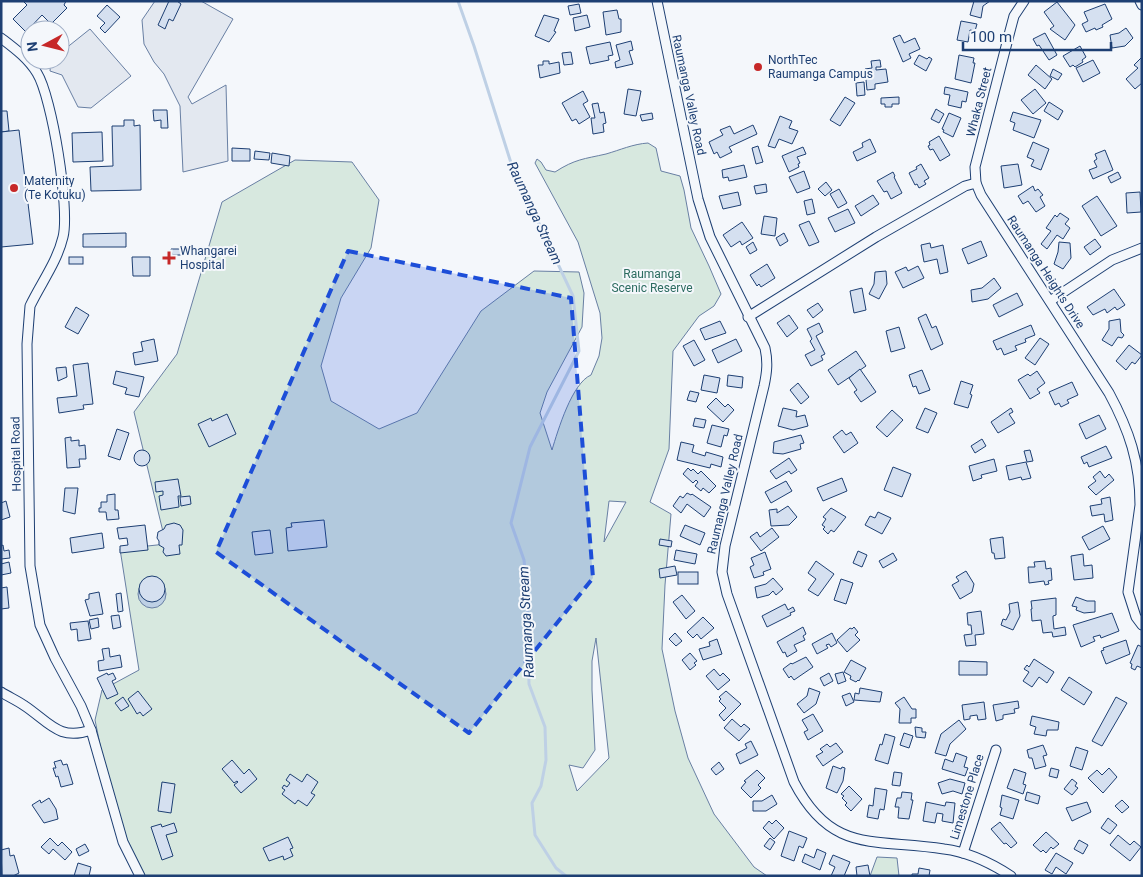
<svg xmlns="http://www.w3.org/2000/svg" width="1143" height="877" viewBox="0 0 1143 877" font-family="Roboto,sans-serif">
	<rect width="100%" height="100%" fill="#f4f7fb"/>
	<!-- green -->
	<g fill="#d7e8df" stroke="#687fa3" fill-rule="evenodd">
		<path d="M648,143L656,148L661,171L680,176L684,190L691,228L709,266L721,294L714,306L699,316L673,351L669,449L650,502L671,514L665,585L662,649L675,711L688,758L714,814L754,867L767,876H138L117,828L95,720L102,690L139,670L120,549L166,544L134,412L177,354L222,202L295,160L352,162L379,200L371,248L341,298L321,366L331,401L379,429L417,413L481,311L534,271L579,272L584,293L582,327L547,392L540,413L552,450C558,430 572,383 591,375L599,356L602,338L600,313L578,242L535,163L537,159L541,162L546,170L555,172C575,159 584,159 606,154C620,150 633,144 648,143ZM609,501L626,502L604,542ZM596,638L609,758L577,791L569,765L583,768L595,750L592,690V661Z"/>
		<polygon points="877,857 897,858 899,876 870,876"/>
	</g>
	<!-- parking -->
	<g fill="#e3e8f0" stroke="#687fa3">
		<polygon points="155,1 201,1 233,19 188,97 192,104 226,85 228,161 183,172 180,106 164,74 154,62 144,44 142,20"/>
		<polygon points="90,29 131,76 91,108 78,107 62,75 50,71 51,60 60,60 60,53"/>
	</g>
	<!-- water -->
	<circle fill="#bed0e5" stroke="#687fa3" cx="152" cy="594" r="14"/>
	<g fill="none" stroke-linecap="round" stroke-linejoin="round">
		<!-- stream -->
		<polyline stroke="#bed0e5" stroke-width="3" points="458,1 474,46 512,166 573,296 579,351 530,447 511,523 524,560 527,591 529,684 545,727 546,760 541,786 532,803 535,835 556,868 566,876"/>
	</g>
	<!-- building -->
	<g fill="#d5e0f0" stroke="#1d3f73">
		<polygon points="23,1 66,1 64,5 67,8 51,24 42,15 26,32 13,19 27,5"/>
		<polygon points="169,1 177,1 181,4 173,21 169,19 165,29 158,25"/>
		<polygon points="974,1 990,1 983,6 981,18 970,15"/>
		<polygon points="1057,2 1075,25 1065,40 1050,29 1054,26 1044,12"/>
		<polygon points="579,4 581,13 570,15 568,6"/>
		<polygon points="1105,4 1112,19 1102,25 1103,27 1096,30 1095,28 1086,32 1082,24 1088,21 1084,12"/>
		<polygon points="107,5 120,17 105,33 100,28 105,23 97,16"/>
		<polygon points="617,10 619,19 621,19 621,32 606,35 603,12"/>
		<polygon points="544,15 559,19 554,31 556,32 549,42 535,36"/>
		<polygon points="587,15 590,27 575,31 573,18"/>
		<polygon points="961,21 977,24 975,31 970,30 968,42 957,40"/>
		<polygon points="1126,28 1133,38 1125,46 1112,48 1110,35 1119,33"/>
		<polygon points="1045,33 1057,55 1049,60 1039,45 1037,46 1033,39"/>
		<polygon points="900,35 904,43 915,38 920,49 909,54 911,58 903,62 893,38"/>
		<polygon points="631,41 633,50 629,51 633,64 616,68 615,62 620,60 616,45"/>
		<polygon points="610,42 613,55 608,56 609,60 590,64 586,47"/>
		<polygon points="1080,46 1086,57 1082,60 1083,62 1075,67 1073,65 1070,67 1063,56"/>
		<polygon points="571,52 573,64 564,65 562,53"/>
		<polygon points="919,55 927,59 929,57 932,59 926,71 914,64"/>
		<polygon points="959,55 974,58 973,63 975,63 971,83 955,79"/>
		<polygon points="1142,57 1142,83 1135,89 1126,79 1138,68 1134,65"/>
		<polygon points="880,60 881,67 876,67 876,70 886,69 888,82 875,84 875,89 867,90 865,69 872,68 871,61"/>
		<polygon points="1093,60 1100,73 1083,82 1076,68"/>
		<polygon points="543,61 549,61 549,64 559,62 560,73 540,78 538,65 543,65"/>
		<polygon points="1036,65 1052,79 1045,89 1028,75"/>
		<polygon points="1053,69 1062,74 1058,80 1050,76"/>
		<polygon points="864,82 865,95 857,96 856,83"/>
		<polygon points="945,87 968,92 966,102 962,101 961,108 948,105 950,95 944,94"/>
		<polygon points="628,89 641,91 636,116 624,114"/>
		<polygon points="1035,89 1046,103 1033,114 1021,100"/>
		<polygon points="583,91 588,101 583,104 590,117 579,124 576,119 572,121 562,103"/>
		<polygon points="845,97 855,103 840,126 830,120"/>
		<polygon points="899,97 899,104 892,104 892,107 885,107 885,104 881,104 881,98"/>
		<polygon points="1049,102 1063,111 1058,120 1044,111"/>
		<polygon points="598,103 600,113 604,112 606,123 603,124 604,132 593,134 591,118 595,118 592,104"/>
		<polygon points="936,109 944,114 939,123 931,119"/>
		<polygon points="153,110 167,110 168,128 161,128 161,120 154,121"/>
		<polygon points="1,111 7,111 9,131 1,132"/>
		<polygon points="1013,112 1041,120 1034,138 1013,130 1015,123 1010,121"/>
		<polygon points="652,113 653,119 642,121 640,115"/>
		<polygon points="949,113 961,118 953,137 943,132 944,130 942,129"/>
		<polygon points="780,116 792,121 789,128 798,131 792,144 779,139 775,148 768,146"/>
		<polygon points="124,120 134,120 134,126 140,125 141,190 91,191 90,167 113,166 112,126 124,126"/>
		<polygon points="753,125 757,134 729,147 732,152 720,158 717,152 714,154 709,142 723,135 720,130 730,126 734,134"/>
		<polygon points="19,130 33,244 1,247 1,132"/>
		<polygon points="102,132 103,161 73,162 72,133"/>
		<polygon points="939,136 950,155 940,161 933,149 930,150 928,146 930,145 929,142"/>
		<polygon points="870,139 876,152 857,161 853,152 863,147 862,143"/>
		<polygon points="1033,142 1049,149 1041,170 1031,166 1034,160 1027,157"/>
		<polygon points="758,146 763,162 756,164 752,148"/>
		<polygon points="803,147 806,154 797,157 800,163 798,164 799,167 789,172 782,156"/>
		<polygon points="232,148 250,149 250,161 232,161"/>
		<polygon points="1105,150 1113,170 1093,179 1089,170 1097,167 1094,161 1097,159 1095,154"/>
		<polygon points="255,151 270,153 269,160 254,159"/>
		<polygon points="272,153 290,156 289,166 271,163"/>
		<polygon points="921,164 929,178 924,181 926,184 919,188 917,184 915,185 909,173 917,169 916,167"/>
		<polygon points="1018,164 1022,185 1004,188 1001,166"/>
		<polygon points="744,165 747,177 729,181 728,177 723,178 722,170"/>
		<polygon points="804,171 810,188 797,193 789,177"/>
		<polygon points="893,172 895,176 894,177 902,193 891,199 887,191 884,192 877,181"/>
		<polygon points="1118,172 1121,178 1111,183 1108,177"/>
		<polygon points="826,182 832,190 825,196 818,189"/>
		<polygon points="766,184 767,192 756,194 754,186"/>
		<polygon points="1033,186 1035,191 1038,189 1043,195 1040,197 1045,206 1036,212 1028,201 1023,204 1018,196"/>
		<polygon points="839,189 847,203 838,208 830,194"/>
		<polygon points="738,192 741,205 723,209 719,196"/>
		<polygon points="1140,192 1141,212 1127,213 1126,193"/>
		<polygon points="873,195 879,204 861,216 855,206"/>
		<polygon points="1097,196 1117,226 1101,236 1082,206"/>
		<polygon points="812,199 815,213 807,215 804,201"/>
		<polygon points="848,209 855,223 835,232 828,218"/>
		<polygon points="1060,213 1069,219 1065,224 1070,228 1063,239 1057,235 1047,249 1041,244 1051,231 1046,228 1055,215 1057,217"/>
		<polygon points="764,216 777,218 775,236 761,234"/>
		<polygon points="809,221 819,242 809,246 799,225"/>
		<polygon points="742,222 753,238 742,245 740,241 731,247 723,235"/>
		<polygon points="126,233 126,247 83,247 83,234"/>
		<polygon points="784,233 788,241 780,246 776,238"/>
		<polygon points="1095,239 1101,247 1090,255 1084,247"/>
		<polygon points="981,241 987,256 968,264 962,249"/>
		<polygon points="753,242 757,250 750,254 746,247"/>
		<polygon points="1059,242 1070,243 1071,258 1063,269 1054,264 1058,252"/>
		<polygon points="930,243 931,248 943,245 948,272 940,274 937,259 924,262 921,245"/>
		<polygon points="171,249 182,249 182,255 172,255"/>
		<rect x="69" y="257" width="14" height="7"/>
		<polygon points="132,257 150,257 150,276 133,276"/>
		<polygon points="767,264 775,278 761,287 759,284 757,286 750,275"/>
		<polygon points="918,266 924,278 903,288 895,272 906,267 908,271"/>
		<polygon points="886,271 887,284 879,299 869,294 874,284 875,272"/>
		<polygon points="994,278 1001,288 988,299 972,302 971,290 982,288"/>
		<polygon points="862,288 866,310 854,313 850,291"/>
		<polygon points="1114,289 1125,305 1117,310 1115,307 1107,313 1105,309 1093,315 1087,307"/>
		<polygon points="1017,293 1023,305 999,317 993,305"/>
		<polygon points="818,303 823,310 813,318 807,310"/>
		<polygon points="76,307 89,315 78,334 65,327"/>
		<polygon points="926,314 932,328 936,326 943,344 931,350 918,318"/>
		<polygon points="789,315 798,328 787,337 777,323"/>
		<polygon points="1120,319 1121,332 1124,335 1122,338 1118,337 1112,346 1102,340 1109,329 1109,321"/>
		<polygon points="720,321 726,333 705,340 700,329"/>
		<polygon points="819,323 823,332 816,336 825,354 821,356 823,360 811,366 805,355 815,350 810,341 812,339 807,329"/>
		<polygon points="1031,325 1035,335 1025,339 1026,342 1015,346 1017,350 1004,355 1001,348 997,350 993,341"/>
		<polygon points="899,327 905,348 891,352 886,331"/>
		<polygon points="1040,338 1049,344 1035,365 1025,358"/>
		<polygon points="154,339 158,361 135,365 133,353 143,351 141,342"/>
		<polygon points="736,339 742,351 718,363 712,350"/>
		<polygon points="694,340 705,360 694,366 683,346"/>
		<polygon points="1129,345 1142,355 1135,364 1132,362 1126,370 1116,361"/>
		<polygon points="856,351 866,366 838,385 828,370"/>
		<polygon points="88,363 93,404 83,405 84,409 59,413 57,398 77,396 73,365"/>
		<polygon points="66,367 67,377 58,381 56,368"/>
		<polygon points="860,369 876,392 861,402 854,392 857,390 849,378"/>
		<polygon points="922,370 930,390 919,394 916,386 913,387 909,375"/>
		<polygon points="116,371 144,377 139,397 125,394 127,388 113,384"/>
		<polygon points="1037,371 1045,383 1037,389 1040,393 1030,399 1018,380 1028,374 1030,376"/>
		<polygon points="704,375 720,378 717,393 701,390"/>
		<polygon points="728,375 743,377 742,388 727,386"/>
		<polygon points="961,381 973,385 970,394 972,395 968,408 954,404"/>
		<polygon points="1072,382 1078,395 1067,400 1069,403 1061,407 1059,403 1055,405 1049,392"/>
		<polygon points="798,383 809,397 801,404 790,390"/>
		<polygon points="690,391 699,393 696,402 687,400"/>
		<polygon points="716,398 725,407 728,404 734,410 723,422 707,407"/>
		<polygon points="783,408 797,411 796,417 805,415 808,426 793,430 778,426"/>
		<polygon points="925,408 937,413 928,433 916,428"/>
		<polygon points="1011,408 1013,412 1009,414 1015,423 998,433 991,422"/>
		<polygon points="892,410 903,420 887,437 876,427"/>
		<polygon points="227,414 236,434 209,447 198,424 211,418 212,421"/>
		<polygon points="1099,415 1106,429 1086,439 1079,424"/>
		<polygon points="695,418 706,420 704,428 693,426"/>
		<polygon points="712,425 729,429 727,436 724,435 721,447 707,443"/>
		<polygon points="117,429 129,433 120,460 108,456"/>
		<polygon points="842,430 846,435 851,432 858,443 844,453 833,437"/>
		<polygon points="801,435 804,443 800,444 801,449 783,454 773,453 774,442"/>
		<polygon points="71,437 71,441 79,440 79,446 85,445 86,459 79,459 80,467 67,468 65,438"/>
		<polygon points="982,439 986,446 975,453 971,446"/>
		<polygon points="681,442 694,445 692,452 705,456 706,452 723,457 721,467 711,464 710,468 677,460"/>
		<polygon points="1106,446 1112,458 1089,467 1087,462 1084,464 1081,457"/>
		<circle cx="142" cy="458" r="8"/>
		<polygon points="1030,450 1033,461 1027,462 1024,451"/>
		<polygon points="789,458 797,470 791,474 789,471 776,479 770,471"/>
		<polygon points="994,459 997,471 981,475 982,478 973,481 969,466"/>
		<polygon points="1026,462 1031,478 1022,480 1021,477 1009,480 1006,466"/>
		<polygon points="893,467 911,474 902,497 884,490"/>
		<polygon points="688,468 691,471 693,469 698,474 701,471 716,486 709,493 703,488 701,491 695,486 698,482 696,480 693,483 683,474"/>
		<polygon points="1100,471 1105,478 1109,474 1114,480 1096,495 1088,487 1096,481 1093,477"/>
		<polygon points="842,478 847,491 823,501 817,488"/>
		<polygon points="178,479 181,496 178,496 179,507 161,510 159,496 163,495 163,491 156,492 155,482"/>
		<polygon points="786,481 792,491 771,503 765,492"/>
		<polygon points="65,488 78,488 75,514 63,511"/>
		<polygon points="687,493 691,495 692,494 711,507 704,517 687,504 681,513 673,506 680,496 683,498"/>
		<polygon points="115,494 115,510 118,510 119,519 107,520 106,512 99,512 99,508 101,508 101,502 107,502 107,495"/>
		<polygon points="190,496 191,504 181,506 180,497"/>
		<polygon points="1110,497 1113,520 1105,522 1104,514 1092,516 1090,506 1102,504 1101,499"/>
		<polygon points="6,501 10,517 1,520 1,503"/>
		<polygon points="788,506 797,517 789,525 771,526 769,510 777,509 777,513"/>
		<polygon points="831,508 846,517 834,532 831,530 828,534 823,529 825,527 822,525 826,519 823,517"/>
		<polygon points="878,512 891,518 882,534 865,525 870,516 875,518"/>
		<polygon points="324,520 327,547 288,551 286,528 292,527 291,523"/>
		<polygon points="174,523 180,525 183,530 182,545 179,545 180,554 166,556 163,552 164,548 159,545 159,541 157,538 158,532 164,529 166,525"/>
		<polygon points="145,525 148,550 120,553 120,546 128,545 127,538 119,539 117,528"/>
		<polygon points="685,525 705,533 700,545 680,536"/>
		<polygon points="1103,526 1110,539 1089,550 1082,537"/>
		<polygon points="772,528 779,537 761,551 750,537 757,532 760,537"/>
		<polygon points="270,530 273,553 255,555 252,532"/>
		<polygon points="102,533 104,548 72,553 70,538"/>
		<polygon points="1003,537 1005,558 995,559 994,553 992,553 990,539"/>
		<polygon points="660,539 672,541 671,547 659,545"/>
		<polygon points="3,545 4,551 9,550 10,558 1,559 1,546"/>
		<polygon points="676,550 697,554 695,564 674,560"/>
		<polygon points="858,551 867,555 862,567 853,563"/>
		<polygon points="765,552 771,569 763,572 764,575 754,578 750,567 754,565 751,558"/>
		<polygon points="893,553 897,560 883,568 879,561"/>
		<polygon points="1083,554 1084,566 1092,565 1093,578 1074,580 1071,556"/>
		<polygon points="816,561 834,574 818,596 808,590 816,579 808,573"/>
		<polygon points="1045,561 1046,569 1051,568 1052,580 1048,581 1049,584 1045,585 1044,581 1029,583 1028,567 1035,567 1034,562"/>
		<polygon points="9,562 11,573 1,575 1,564"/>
		<polygon points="675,566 677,575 660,578 659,569"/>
		<polygon points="966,571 974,584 972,592 960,599 952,585 959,581 956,577"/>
		<rect x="678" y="572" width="20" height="12"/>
		<circle cx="152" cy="589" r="13"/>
		<polygon points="773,578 783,589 776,595 773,591 769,595 757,598 755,587 766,584"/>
		<polygon points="841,579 853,583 846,604 834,600"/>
		<polygon points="7,587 9,608 1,609 1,588"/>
		<polygon points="99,592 103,614 90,616 85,600 89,599 89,594"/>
		<polygon points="121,593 123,611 118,612 116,594"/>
		<polygon points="682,595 695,611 686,619 673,602"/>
		<polygon points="1076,597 1087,601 1095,601 1095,612 1084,613 1076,610 1077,607 1072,606"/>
		<polygon points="1056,598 1056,615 1053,616 1053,619 1054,629 1065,627 1066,635 1053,637 1052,632 1043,633 1041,620 1032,621 1031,609 1032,609 1031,601"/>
		<polygon points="1018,602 1020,616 1013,630 1001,625 1003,619 1006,620 1010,612 1009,604"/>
		<polygon points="785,604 788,610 793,607 795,611 790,613 791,615 767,627 762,616"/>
		<polygon points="981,611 984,634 975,635 976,645 966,646 964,635 972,634 971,625 968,625 967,613"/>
		<polygon points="1112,613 1119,631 1101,638 1100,635 1093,637 1095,641 1081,647 1073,625"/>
		<polygon points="119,615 121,627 113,629 111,616"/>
		<polygon points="703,617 714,628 701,639 697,634 693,638 687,632"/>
		<polygon points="98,618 99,627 91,629 89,620"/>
		<polygon points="88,621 91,639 78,641 77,629 71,630 70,623"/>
		<polygon points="803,627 806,634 803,636 805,640 794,645 797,651 787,657 785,652 783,653 777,642"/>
		<polygon points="854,627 858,632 855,635 860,640 847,652 837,640 850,628 852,629"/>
		<polygon points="675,633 682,641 676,646 669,639"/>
		<polygon points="832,633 837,643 831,647 829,644 826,645 828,648 817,654 812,644"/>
		<polygon points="717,639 722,654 703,660 699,649 710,646 709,642"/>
		<polygon points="1126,640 1130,654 1106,664 1101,651 1104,650 1103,648"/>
		<polygon points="1138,645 1142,647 1142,668 1137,666 1135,670 1131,668 1132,664 1130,663"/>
		<polygon points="109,648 110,657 120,655 122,667 99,671 98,661 104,660 102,649"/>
		<polygon points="690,653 697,661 694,663 696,665 690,670 682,660"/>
		<polygon points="806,657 813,667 794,680 791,676 789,678 783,669 791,663 792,664"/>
		<polygon points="1034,659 1054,672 1047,683 1039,677 1032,687 1023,681 1029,672 1024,669 1027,665 1029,667"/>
		<polygon points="851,660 866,668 859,681 858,680 856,682 850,679 851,676 844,672"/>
		<polygon points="959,661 987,662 987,675 959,675"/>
		<polygon points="714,669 720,676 723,673 730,680 718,690 706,676"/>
		<polygon points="843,672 846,681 838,684 835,674"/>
		<polygon points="107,673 108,675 113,673 116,679 112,681 118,694 107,699 97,678"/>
		<polygon points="829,673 833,681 824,686 820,678"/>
		<polygon points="1069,677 1092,692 1084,705 1061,690"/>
		<polygon points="809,688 820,692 816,704 804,713 797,704 807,696"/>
		<polygon points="860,688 882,692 880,702 854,700 855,693 859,694"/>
		<polygon points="138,691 152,709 143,716 140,712 137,714 128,699"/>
		<polygon points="726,691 741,704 724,721 719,715 726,708 719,701 721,699 719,697"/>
		<polygon points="850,693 854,702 846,706 842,696"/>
		<polygon points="123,697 129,706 121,711 115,703"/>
		<polygon points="904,697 912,709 916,709 916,718 911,718 911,723 899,723 900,709 895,703"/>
		<polygon points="1116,697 1127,703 1102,746 1092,741"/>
		<polygon points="1018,701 1019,708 1014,709 1015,713 1003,715 1003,719 996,721 993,705"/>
		<polygon points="984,702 986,719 978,720 977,715 970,716 970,719 964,720 962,705"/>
		<polygon points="813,714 823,731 808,740 804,732 808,730 802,720"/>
		<polygon points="1032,716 1059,722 1058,730 1047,730 1046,736 1034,734 1036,727 1030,725"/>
		<polygon points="732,719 741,727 744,724 750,729 739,741 724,728"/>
		<polygon points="959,720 966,729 950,744 946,756 935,753 941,734"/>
		<polygon points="915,727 922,728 922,732 926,732 925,738 916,737"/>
		<polygon points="904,733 913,736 909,748 900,745"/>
		<polygon points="885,734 895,737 888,764 875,760 880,744 882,745"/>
		<polygon points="751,741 758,755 740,764 736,754 747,748 745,744"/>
		<polygon points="836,743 843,752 823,766 816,756 823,752 820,749 827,744 830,747"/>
		<polygon points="1043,745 1047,755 1043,756 1046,766 1035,769 1032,758 1029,758 1027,750"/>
		<polygon points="1076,747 1088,751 1082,770 1070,766"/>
		<polygon points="956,753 967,757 964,767 968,768 965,776 942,769 945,759 953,762"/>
		<polygon points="61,760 63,765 67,764 73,784 61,787 58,776 56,777 53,768 56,768 54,762"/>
		<polygon points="232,760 244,774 249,769 257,779 241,793 234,785 238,782 237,781 234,783 222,769"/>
		<polygon points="719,762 724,769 716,775 711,769"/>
		<polygon points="833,766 841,769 842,767 845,768 843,781 837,793 826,788"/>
		<polygon points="1051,768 1059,770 1057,778 1049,776"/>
		<polygon points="1109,768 1117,777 1103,793 1088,778 1097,770 1102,775"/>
		<polygon points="1014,769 1026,773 1023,784 1026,785 1023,794 1007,788"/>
		<polygon points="757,770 765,778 758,785 761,788 751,798 741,788 746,782 744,781"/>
		<polygon points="894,772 902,773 900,786 892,785"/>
		<polygon points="290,774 302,782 307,774 318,782 311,793 315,795 307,806 298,800 295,804 282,794 285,790 282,788 284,785 287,787 290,783 286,780"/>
		<polygon points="950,779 965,783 962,794 953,791 942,794 938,783"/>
		<polygon points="1072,779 1077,783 1075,786 1078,788 1072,795 1064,789"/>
		<polygon points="162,782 175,784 171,813 158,811"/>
		<polygon points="849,786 862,799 851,811 845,805 847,803 842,798 844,796 841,794"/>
		<polygon points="875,788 887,790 884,810 880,809 878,819 867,817 869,805 873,806"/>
		<polygon points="902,792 912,793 911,800 913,800 909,819 898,818 899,807 895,807 897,798 901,798"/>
		<polygon points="1027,792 1040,796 1038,804 1025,800"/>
		<polygon points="772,795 777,804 766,811 753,811 753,801 762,801"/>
		<polygon points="1002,795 1019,800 1013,819 1000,815 1002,808 1000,807"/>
		<polygon points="49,798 56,809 58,819 44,823 32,805 40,800 41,803"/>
		<polygon points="1122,800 1129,807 1122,813 1115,806"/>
		<polygon points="926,802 945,806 946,802 955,803 953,823 942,821 943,814 937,813 935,823 923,821"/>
		<polygon points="1087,802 1091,812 1072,821 1066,808"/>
		<polygon points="1108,818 1117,825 1110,834 1101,828"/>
		<polygon points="776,820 784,828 774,839 763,828 769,821 772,824"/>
		<polygon points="1000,822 1017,843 1011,848 1006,843 1004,844 991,829"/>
		<polygon points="174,823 177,832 166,835 173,856 162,860 151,827 161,824 162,827"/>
		<polygon points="789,831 807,838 803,848 799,846 794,861 781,856"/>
		<polygon points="1046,832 1059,844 1053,849 1051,847 1046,853 1043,850 1041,852 1033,845"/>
		<polygon points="1118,835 1130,845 1134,841 1141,847 1130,861 1110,845"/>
		<polygon points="288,837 293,848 290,849 293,856 284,860 283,856 269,861 263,848"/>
		<polygon points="50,838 58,846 62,842 72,852 65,860 53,849 49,854 41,847"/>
		<polygon points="770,838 775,842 770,850 764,846"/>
		<polygon points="1079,840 1088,845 1083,854 1074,849"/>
		<polygon points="85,844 89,851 79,856 76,849"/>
		<polygon points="9,848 10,856 14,855 19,873 13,876 2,876 1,850"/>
		<polygon points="817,849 826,853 820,870 802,862 805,854 814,858"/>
		<polygon points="1056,853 1073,863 1066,874 1056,867 1052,874 1045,870"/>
		<polygon points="833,855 850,862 844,876 831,876 835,867 829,864"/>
		<polygon points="78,863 91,867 89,876 74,876"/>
		<polygon points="868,865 870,876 857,876 856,867"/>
		<polygon points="919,868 930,870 929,876 912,876 912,874 918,874"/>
	</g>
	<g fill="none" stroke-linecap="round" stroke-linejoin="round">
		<defs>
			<g id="minor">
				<path d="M657,1L698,199L710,237L765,348C768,362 767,372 764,386L725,546L722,572L727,594L794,782C832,855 875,838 944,849C969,852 991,863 1011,876"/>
				<path d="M1024,1L1014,16L1010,31L975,167L976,183L981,195L1109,393C1129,430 1140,462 1140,505L1128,592L1136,617L1142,625"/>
				<polyline points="1140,1 1142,5"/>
				<path d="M1,38C14,48 28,58 37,73C52,97 70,209 63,237C57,262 41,283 30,306L27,344L30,566L40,625L55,658L81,706L91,730L123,842L140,876"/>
				<polyline points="1050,301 1112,260 1142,248"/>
				<polyline points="748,317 876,237 965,186 976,183"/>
				<path d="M1,692C9,697 18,701 25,706C50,723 59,741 91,730"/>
				<polyline points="963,853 996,750"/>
			</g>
		</defs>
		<!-- minor casing -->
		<use href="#minor" stroke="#1d3f73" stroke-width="11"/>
		<!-- minor -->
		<use href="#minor" stroke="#f4f7fb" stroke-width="9"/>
	</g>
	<!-- marked area -->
	<path fill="#1d4ed8" fill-opacity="0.2" stroke="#1d4ed8" stroke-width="4" stroke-dasharray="10 6" stroke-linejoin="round" d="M348,251L571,298L593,578L469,733L216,552Z"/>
	<!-- markers -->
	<g fill="#c62828" stroke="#f4f7fb" stroke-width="2">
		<circle cx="758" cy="67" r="5"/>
		<circle cx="14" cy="188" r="5"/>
		<path d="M166.5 250.5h5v5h5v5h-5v5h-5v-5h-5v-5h5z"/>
	</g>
	<g text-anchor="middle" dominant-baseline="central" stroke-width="4" stroke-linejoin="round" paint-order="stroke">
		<!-- poi labels -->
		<g font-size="12" fill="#1d3f73" stroke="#f4f7fb" text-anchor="start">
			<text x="768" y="60">NorthTec<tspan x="768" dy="14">Raumanga Campus</tspan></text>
			<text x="24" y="181">Maternity<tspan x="24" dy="14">(Te Kotuku)</tspan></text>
			<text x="180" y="251">Whangarei<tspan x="180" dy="14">Hospital</tspan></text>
		</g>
		<!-- street labels -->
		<g font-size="12" fill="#1d3f73" stroke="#f4f7fb">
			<text transform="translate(689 95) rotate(78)">Raumanga Valley Road</text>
			<text transform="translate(979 102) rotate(-76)">Whaka Street</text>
			<text transform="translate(1046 272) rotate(57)">Raumanga Heights Drive</text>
			<text transform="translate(16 454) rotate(-91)">Hospital Road</text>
			<text transform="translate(725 494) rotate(-77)">Raumanga Valley Road</text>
			<text transform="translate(967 797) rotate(-73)">Limestone Place</text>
		</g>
		<!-- park labels -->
		<g font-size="12" fill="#2c6c60" stroke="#f4f7fb">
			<text x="652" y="274">Raumanga<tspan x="652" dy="14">Scenic Reserve</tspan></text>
		</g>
		<!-- water labels -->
		<g font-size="14" font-style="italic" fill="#1d3f73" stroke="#f4f7fb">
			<text transform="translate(535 213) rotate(65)">Raumanga Stream</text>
			<text transform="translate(526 622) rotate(-93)">Raumanga Stream</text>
		</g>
	</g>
	<!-- border -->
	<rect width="1143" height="877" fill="none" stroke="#1d3f73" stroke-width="5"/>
	<!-- north arrow -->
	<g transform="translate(45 45) rotate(263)"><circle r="24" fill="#f4f7fb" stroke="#9eadc5"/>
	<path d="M0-4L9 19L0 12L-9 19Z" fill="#c62828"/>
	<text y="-8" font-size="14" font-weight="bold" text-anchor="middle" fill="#1d3f73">N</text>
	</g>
	<!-- scale -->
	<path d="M963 42v8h148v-8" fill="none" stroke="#1d3f73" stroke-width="2.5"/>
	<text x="970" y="42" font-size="15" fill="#1d3f73" stroke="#f4f7fb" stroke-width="4" paint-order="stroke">100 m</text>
</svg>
